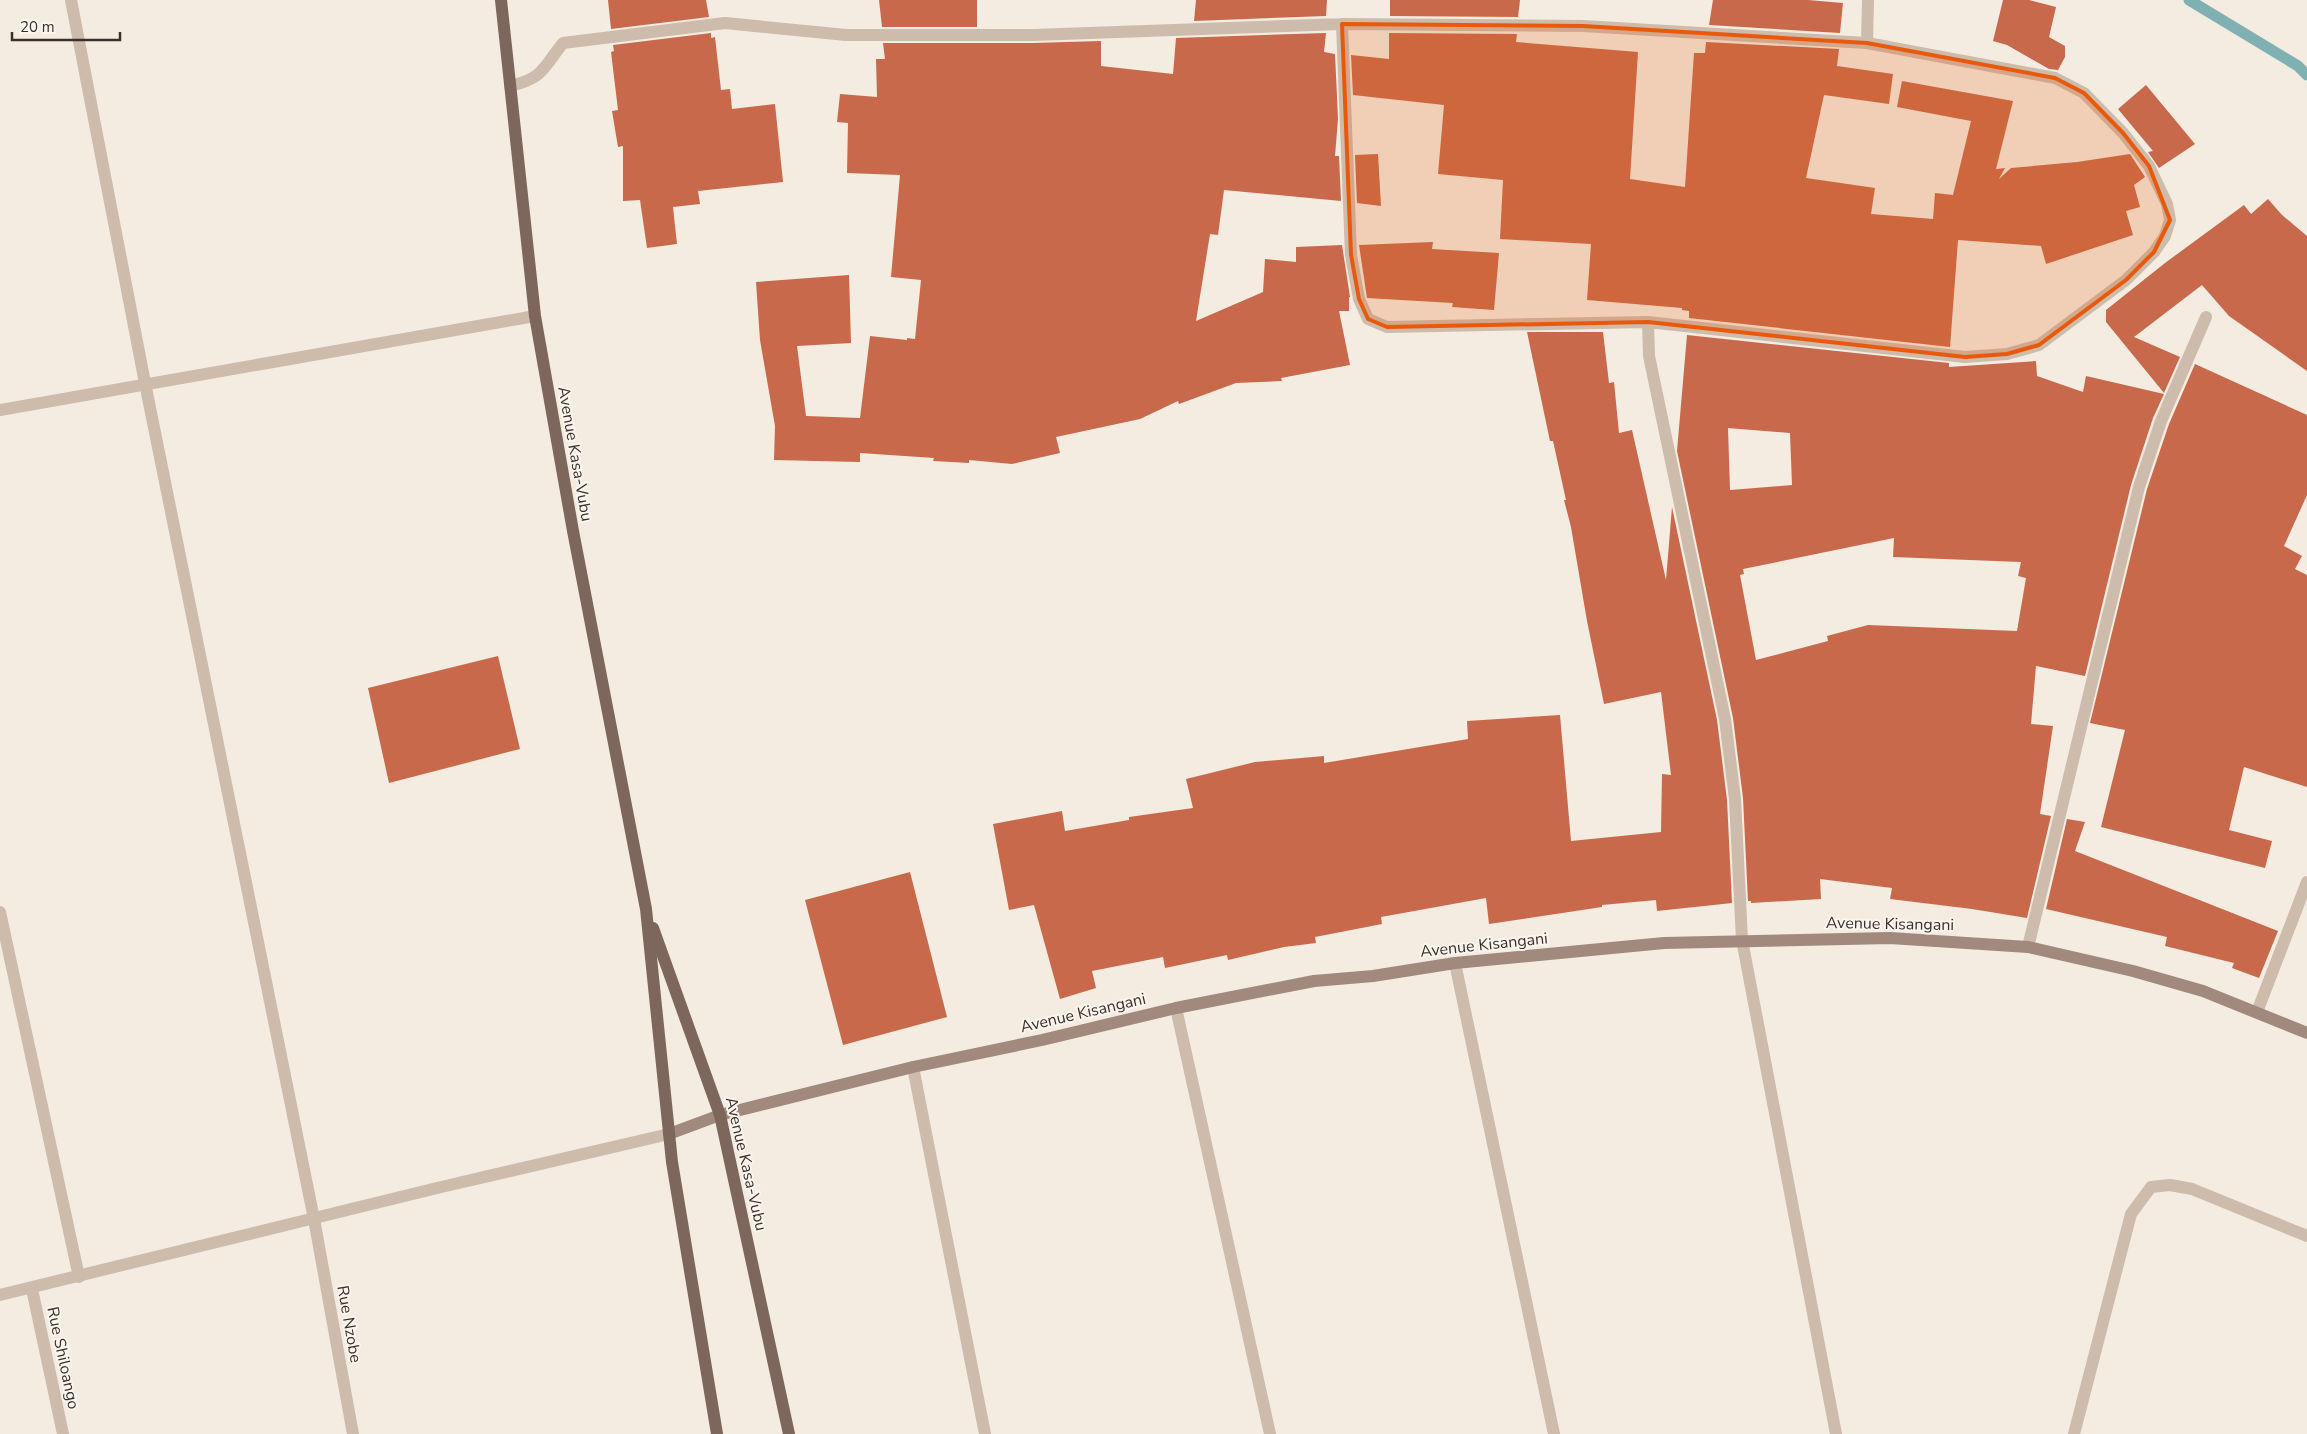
<svg xmlns="http://www.w3.org/2000/svg" width="2307" height="1434" viewBox="0 0 2307 1434" font-family="'Nunito Sans',sans-serif">
	<rect width="100%" height="100%" fill="#f4ebe1"/>
	<g fill="none" stroke-linecap="round" stroke-linejoin="round">
		<!-- stream -->
		<polyline stroke="#7fb0b2" stroke-width="11" points="2189,0 2298,66 2307,75"/>
	</g>
	<!-- building -->
	<g fill="#c8694b" fill-rule="evenodd">
		<polygon points="608,0 706,0 709,17 611,29"/>
		<polygon points="879,0 977,0 977,27 882,27"/>
		<polygon points="1196,0 1327,0 1326,16 1194,21"/>
		<polygon points="1390,0 1520,0 1518,17 1390,16"/>
		<polygon points="1713,0 1808,0 1843,3 1840,33 1709,25"/>
		<polygon points="2003,0 2029,0 2056,7 2049,37 2065,46 2065,57 2058,70 2049,69 2007,45 1993,41"/>
		<polygon points="711,33 711,38 715,37 721,90 730,89 732,109 775,104 783,182 698,191 700,204 673,207 677,244 647,248 640,200 623,201 623,146 618,147 612,111 618,110 611,52 614,51 613,45"/>
		<polygon points="1326,33 1324,52 1335,54 1338,119 1335,156 1339,156 1341,201 1224,190 1218,235 1210,234 1196,321 1263,292 1265,259 1296,262 1296,247 1342,245 1350,297 1349,297 1349,311 1339,311 1350,365 1281,378 1282,381 1236,383 1179,404 1178,401 1140,419 1056,437 1060,453 1012,464 969,460 969,463 933,461 934,458 860,453 860,462 774,460 775,426 760,340 756,282 849,275 851,343 797,346 806,416 860,418 870,336 907,340 907,338 915,339 921,280 891,277 900,175 847,173 848,123 837,122 840,94 877,97 876,59 885,59 883,43 1033,43 1101,41 1101,66 1173,74 1176,38"/>
		<polygon points="1389,33 1517,34 1516,42 1638,52 1630,179 1685,187 1694,53 1705,53 1706,42 1839,49 1837,66 1893,74 1889,104 1824,95 1806,178 1875,188 1871,214 1933,219 1935,193 1953,195 1971,121 1897,107 1902,81 2013,101 1996,169 2005,168 1999,179 2011,168 2077,162 2130,154 2145,177 2134,185 2140,207 2126,211 2133,235 2046,264 2041,246 1958,240 1950,347 1689,318 1689,311 1682,310 1682,308 1587,300 1591,244 1500,239 1503,180 1438,174 1444,105 1353,95 1351,55 1389,59"/>
		<polygon points="2146,85 2195,144 2159,168 2148,152 2153,151 2118,109"/>
		<polygon points="1378,154 1381,206 1357,203 1355,155"/>
		<polygon points="2268,199 2282,215 2307,236 2307,371 2229,316 2202,285 2134,337 2180,357 2164,393 2106,322 2106,310 2165,263 2244,205 2251,214"/>
		<polygon points="1433,242 1432,249 1499,253 1494,310 1452,307 1453,303 1367,298 1359,245"/>
		<polygon points="1527,332 1603,332 1609,383 1614,382 1619,433 1632,430 1666,580 1672,507 1717,720 1727,800 1732,903 1657,911 1656,900 1602,905 1602,907 1489,924 1486,898 1381,917 1382,924 1315,937 1316,943 1284,947 1228,960 1227,955 1165,968 1163,957 1092,971 1096,988 1060,999 1034,905 1009,910 993,824 1062,811 1065,831 1129,820 1129,817 1193,808 1186,779 1255,762 1324,756 1324,763 1468,739 1467,721 1560,715 1571,841 1661,832 1662,774 1671,775 1661,692 1604,704 1587,621 1571,527 1564,500 1566,500 1553,441 1550,441"/>
		<path d="M1687,335L1949,363V367L2036,361L2037,376L2083,392L2086,376L2164,394L2153,418L2131,485L2085,676L2036,666L2031,724L2053,726L2040,814L2051,816L2027,918L1972,909L1890,899L1892,888L1820,879L1821,899L1751,903V901H1748L1743,798L1733,718L1677,451ZM1728,428L1790,433L1792,485L1730,490ZM1894,538L1893,557L2021,562L2018,576L2026,578L2017,631L1868,625L1827,636L1828,641L1756,660L1740,575L1744,574L1743,569Z"/>
		<polygon points="2195,364 2307,415 2307,495 2284,546 2302,556 2295,569 2307,575 2307,787 2244,767 2229,830 2272,841 2265,868 2101,827 2125,730 2090,723 2147,489 2169,424"/>
		<polygon points="498,656 520,749 389,783 368,688"/>
		<polygon points="2067,819 2085,822 2075,851 2278,931 2259,978 2232,968 2234,963 2165,946 2167,937 2046,909"/>
		<polygon points="910,872 947,1017 843,1045 805,900"/>
	</g>
	<g fill="none" stroke-linecap="round" stroke-linejoin="round">
		<!-- street -->
		<g stroke="#cdbbac" stroke-width="12">
			<polyline points="71,0 145,383 314,1219 353,1434"/>
			<polyline points="1867,43 1868,0"/>
			<path d="M510,86C544,78 543,68 563,43L725,23L846,35H1033L1342,24L1583,26L1867,43L2055,78L2084,93L2123,133L2149,166L2167,204L2170,220L2165,236L2154,252L2126,280L2039,345L2007,354L1965,357L1648,322L1387,327L1368,319L1359,299L1351,255L1342,24"/>
			<polyline points="1648,322 1649,356 1725,719 1735,799 1742,940 1836,1434"/>
			<polyline points="0,410 535,316"/>
			<polyline points="0,912 79,1277"/>
			<polyline points="2028,947 2139,487 2161,421 2206,317"/>
			<polyline points="1455,963 1554,1434"/>
			<polyline points="1176,1008 1270,1434"/>
			<polyline points="2257,1012 2307,882"/>
			<polyline points="913,1067 985,1434"/>
			<polyline points="32,1289 63,1434"/>
			<polyline points="0,1295 437,1188 669,1134"/>
			<polyline points="2074,1434 2131,1214 2151,1187 2170,1185 2192,1189 2307,1236"/>
		</g>
		<!-- secondary -->
		<polyline stroke="#a18a7d" stroke-width="12" points="669,1134 720,1115 913,1067 1042,1040 1176,1008 1314,981 1373,976 1455,963 1664,943 1890,938 2028,947 2133,971 2203,991 2307,1033"/>
		<!-- primary -->
		<g stroke="#7d675c" stroke-width="12">
			<polyline points="501,0 535,316 573,531 646,909 672,1162 717,1434"/>
			<polyline points="653,928 720,1115 789,1434"/>
		</g>
	</g>
	<!-- marked area -->
	<path fill="#e8590c" fill-opacity="0.2" stroke="#e8590c" stroke-width="4" stroke-linejoin="round" d="M1342,24L1583,26L1867,43L2055,78L2084,93L2123,133L2149,166L2170,220L2154,252L2126,280L2039,345L2007,354L1965,357L1648,322L1387,327L1368,319L1359,299L1351,255Z"/>
	<g text-anchor="middle" dominant-baseline="central" stroke-width="4" stroke-linejoin="round" paint-order="stroke">
		<!-- street labels -->
		<g font-size="16" fill="#3b302b" stroke="#fbf5ee">
			<text transform="translate(575 454) rotate(80)">Avenue Kasa-Vubu</text>
			<text transform="translate(1890 924) rotate(1)">Avenue Kisangani</text>
			<text transform="translate(1484 945) rotate(-6)">Avenue Kisangani</text>
			<text transform="translate(1083 1013) rotate(-13)">Avenue Kisangani</text>
			<text transform="translate(746 1164) rotate(77)">Avenue Kasa-Vubu</text>
			<text transform="translate(349 1324) rotate(80)">Rue Nzobe</text>
			<text transform="translate(63 1358) rotate(78)">Rue Shiloango</text>
		</g>
	</g>
	<!-- scale -->
	<path d="M12 32v8h108v-8" fill="none" stroke="#3b302b" stroke-width="2.5"/>
	<text x="20" y="32" font-size="15" fill="#3b302b" stroke="#fbf5ee" stroke-width="4" paint-order="stroke">20 m</text>
</svg>
